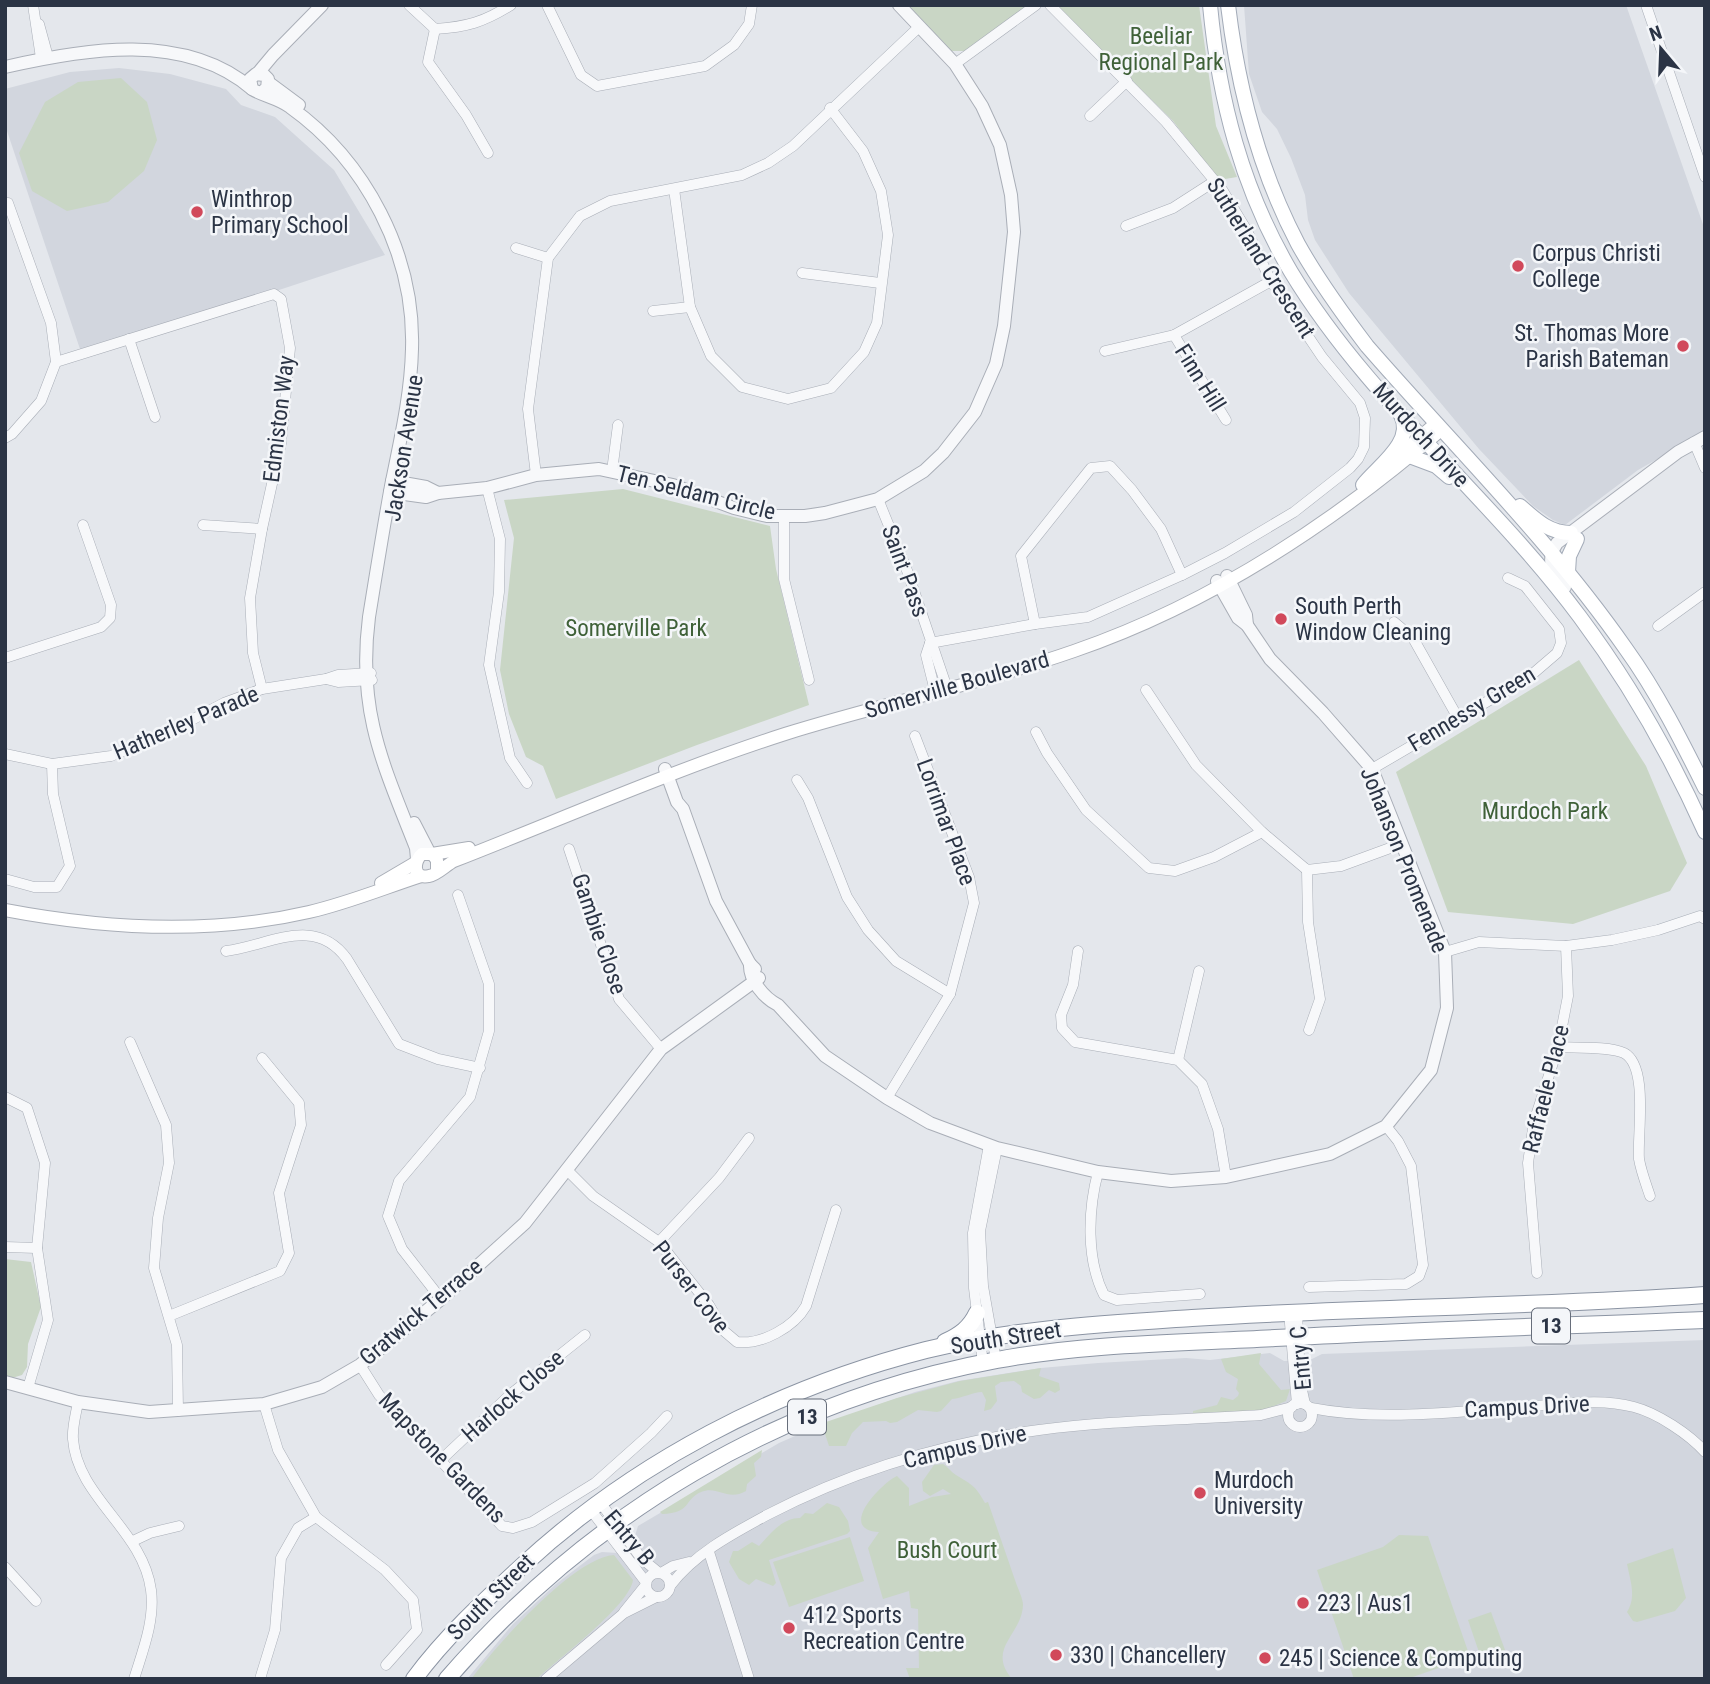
<svg xmlns="http://www.w3.org/2000/svg" width="1710" height="1684" viewBox="0 0 1710 1684" font-family="'Roboto Condensed',sans-serif">
	<rect width="100%" height="100%" fill="#e4e7ec"/>
	<!-- built -->
	<g fill="#d2d6de">
		<polygon points="1244,5 1626,5 1705,230 1705,432 1638,470 1565,525 1553,520 1533,506 1479,449 1349,293 1315,240 1308,220 1305,195 1291,158 1277,129 1262,112 1249,74"/>
		<polygon points="119,68 170,74 226,89 241,105 275,117 334,170 385,255 82,355 5,125 5,89 70,72"/>
		<polygon points="1705,1340 1705,1679 467,1679 513,1624 556,1584 594,1555 602,1552 618,1553 633,1542 638,1526 779,1443 818,1426 915,1392 958,1381 1041,1368 1098,1363 1186,1358 1210,1360 1270,1353 1284,1361 1310,1360 1322,1354"/>
	</g>
	<!-- green -->
	<g fill="#c9d6c5">
		<polygon points="907,5 1028,5 966,51 950,51"/>
		<polygon points="1056,5 1199,5 1216,126 1237,177 1219,180 1173,121"/>
		<polygon points="121,78 147,102 157,140 144,171 108,202 67,211 32,191 19,153 45,102 78,82"/>
		<polygon points="623,489 770,526 776,569 809,705 697,745 556,799 543,766 526,757 509,714 500,670 514,538 504,500"/>
		<polygon points="1579,660 1646,766 1687,863 1670,891 1573,924 1448,912 1396,772"/>
		<polygon points="5,1259 31,1262 41,1307 28,1344 27,1367 22,1375 12,1378 5,1376"/>
		<polygon points="1261,1353 1259,1364 1281,1390 1290,1389 1286,1401 1265,1410 1193,1414 1193,1411 1217,1405 1221,1397 1233,1400 1238,1396 1239,1393 1236,1389 1238,1379 1226,1372 1221,1359"/>
		<path d="M1041,1368L1039,1376L1059,1383L1060,1390L1055,1393L1049,1390L1040,1398L1034,1399L1022,1392L1021,1386L1014,1381L1001,1382L995,1386L997,1401L991,1409L984,1411L986,1400L982,1392C973,1392 963,1398 952,1399L941,1411L937,1412L918,1410L897,1422L890,1423L886,1421L863,1422L852,1433L846,1446H829L823,1428L817,1425L897,1398L960,1381Z"/>
		<path d="M762,1450L761,1457L754,1463L756,1476L747,1484L746,1491C727,1502 718,1485 701,1492C683,1500 692,1513 662,1514L660,1512Z"/>
		<path d="M943,1464C948,1467 951,1472 956,1475C972,1485 975,1485 985,1503L988,1502C997,1528 1006,1554 1015,1580C1017,1587 1023,1598 1023,1605C1022,1635 986,1648 1012,1679H910L906,1668H919L918,1609L911,1608L909,1591L883,1599L868,1548L879,1532C837,1530 880,1484 897,1476L909,1488V1506L932,1497L951,1494L943,1489L930,1496L923,1491L922,1482L934,1465Z"/>
		<path d="M827,1503L839,1507L848,1521L850,1531L847,1534L769,1560L776,1583L773,1586L756,1579L749,1585L739,1579L729,1562L733,1551H738L752,1542L759,1546C770,1534 782,1518 800,1518L805,1513L813,1514Z"/>
		<polygon points="1399,1535 1428,1536 1470,1657 1407,1679 1354,1679 1317,1570 1383,1547"/>
		<polygon points="850,1537 864,1581 789,1607 773,1562"/>
		<path d="M1673,1548L1686,1598L1675,1611L1637,1622L1633,1621L1627,1612C1637,1597 1630,1580 1627,1564Z"/>
		<path d="M614,1555L633,1580C630,1605 558,1659 537,1679H471C496,1646 573,1558 614,1555Z"/>
		<polygon points="1491,1612 1505,1650 1481,1658 1468,1620"/>
	</g>
	<g fill="none" stroke-linecap="round" stroke-linejoin="round">
		<defs>
			<g id="minor">
				<polyline points="33,5 41,58"/>
				<path d="M409,5L435,29C467,27 484,22 511,5"/>
				<polyline points="547,5 581,75 597,86 705,66 734,45 749,24 752,5"/>
				<polyline points="1646,5 1705,177"/>
				<polyline points="39,24 48,57"/>
				<polyline points="435,29 428,62 466,115 488,153"/>
				<polyline points="955,64 1036,5"/>
				<polyline points="1090,116 1127,81"/>
				<polyline points="674,189 690,307 711,356 742,387 788,399 831,388 864,352 877,323 888,235 881,191 863,151 830,108"/>
				<polyline points="5,203 8,203 51,323 56,362 41,401 12,434 5,438"/>
				<polyline points="1126,226 1173,208 1215,181"/>
				<polyline points="516,248 548,258"/>
				<polyline points="802,273 880,283"/>
				<polyline points="653,311 690,307"/>
				<polyline points="1174,335 1226,420"/>
				<polyline points="129,339 155,417"/>
				<polyline points="1105,351 1174,335 1271,281"/>
				<polyline points="56,362 274,294 281,299 290,348 281,443 262,529 250,598 253,653 262,689"/>
				<polyline points="1694,442 1705,468"/>
				<polyline points="612,471 618,425"/>
				<polyline points="536,475 528,409 548,258 580,216 610,201 742,175 768,163 793,146 919,27"/>
				<polyline points="487,488 500,539 499,592 489,665 510,758 527,783"/>
				<polyline points="878,499 908,573 947,688"/>
				<polyline points="784,517 784,579 809,680"/>
				<polyline points="203,525 262,529"/>
				<polyline points="1394,622 1413,638 1458,718"/>
				<polyline points="1035,624 1021,556 1091,468 1110,466 1132,490 1161,529 1182,575"/>
				<polyline points="1658,626 1705,592"/>
				<polyline points="930,643 1035,624 1088,617 1182,575 1225,553 1294,512 1350,468 1358,459 1364,447 1365,418 1360,403 1322,357 1271,281 1246,229 1223,191 1166,122 1050,5"/>
				<polyline points="930,643 926,655 935,691"/>
				<polyline points="5,658 101,627 110,618 111,605 83,525"/>
				<polyline points="326,679 338,682 372,680"/>
				<polyline points="1146,690 1196,765 1262,832 1307,870 1341,866 1401,844"/>
				<polyline points="1036,732 1047,753 1086,810 1149,868 1175,871 1214,857 1262,832"/>
				<polyline points="5,754 52,764 111,756 159,737 224,703 262,689 326,679 338,675 371,673"/>
				<polyline points="1372,769 1529,677 1557,653 1561,643 1559,629 1525,586 1508,578"/>
				<polyline points="797,780 808,798 847,897 868,930 896,961 950,994"/>
				<polyline points="569,849 619,999 661,1049"/>
				<polyline points="1307,870 1308,922 1320,999 1309,1030"/>
				<polyline points="5,879 34,887 57,887 70,866 53,794 52,764"/>
				<path d="M226,951C268,946 315,914 347,959L399,1044L438,1059L480,1068"/>
				<polyline points="1078,951 1073,985 1061,1015 1062,1028 1075,1042 1178,1060 1202,1084 1218,1129 1226,1177"/>
				<polyline points="1445,952 1479,942 1566,946 1612,940 1658,930 1700,916 1705,919"/>
				<polyline points="130,1042 166,1125 169,1163 158,1218 154,1268 177,1345 178,1411"/>
				<path d="M1558,1047C1575,1048 1609,1046 1624,1053C1649,1066 1637,1135 1639,1159C1641,1171 1646,1184 1650,1196"/>
				<polyline points="1178,1060 1199,971"/>
				<polyline points="5,1097 27,1108 45,1163 37,1248 48,1320 28,1388"/>
				<polyline points="887,1098 950,994 974,903 969,877 915,736"/>
				<path d="M567,1170L593,1196L659,1242L709,1305L724,1331L737,1342C762,1345 794,1327 806,1306L836,1210"/>
				<path d="M1098,1172C1088,1210 1086,1259 1104,1295L1117,1300L1200,1294"/>
				<polyline points="659,1242 719,1178 749,1138"/>
				<polyline points="5,1247 37,1248"/>
				<polyline points="1537,1273 1528,1163 1534,1122 1558,1047 1568,996 1566,946"/>
				<polyline points="1309,1287 1406,1284 1419,1276 1423,1265 1411,1166 1398,1141 1386,1126"/>
				<polyline points="441,1299 402,1249 388,1216 399,1181 470,1097 489,1031 489,984 458,895"/>
				<polyline points="1297,1311 1300,1381 1305,1404"/>
				<polyline points="1289,1312 1297,1404"/>
				<polyline points="169,1316 280,1271 289,1253 279,1193 301,1125 299,1103 262,1058"/>
				<polyline points="996,1360 983,1286 980,1231 997,1148"/>
				<polyline points="983,1364 974,1288 973,1233 989,1145"/>
				<polyline points="360,1365 379,1395 502,1526 513,1528 532,1522 595,1483 651,1433 667,1416"/>
				<path d="M78,1402C76,1414 72,1427 73,1439C77,1497 143,1530 151,1590C155,1620 143,1650 134,1679"/>
				<circle cx="1300" cy="1415" r="12"/>
				<polyline points="264,1404 278,1450 316,1517 385,1570 413,1600 417,1630 386,1665"/>
				<path d="M1311,1408C1383,1422 1460,1411 1533,1406C1567,1404 1600,1398 1634,1407C1657,1413 1689,1434 1705,1452"/>
				<polyline points="442,1459 511,1394 585,1335"/>
				<polyline points="600,1502 641,1558 658,1572"/>
				<polyline points="590,1509 645,1581"/>
				<polyline points="133,1541 150,1533 179,1526"/>
				<polyline points="709,1552 749,1679"/>
				<polyline points="5,1567 36,1601"/>
				<circle cx="658" cy="1585" r="12"/>
				<polyline points="661,1573 673,1566 689,1562"/>
				<path d="M670,1586C694,1554 732,1534 767,1515C852,1471 945,1443 1039,1430C1112,1420 1187,1420 1261,1415L1292,1407"/>
				<polyline points="624,1612 645,1586"/>
				<polyline points="260,1679 275,1630 281,1558 298,1528 316,1517"/>
				<polyline points="546,1679 624,1613 656,1597"/>
			</g>
			<g id="tertiary">
				<path d="M5,67C83,49 185,31 252,89"/>
				<polyline points="258,73 273,55 322,5"/>
				<polyline points="268,82 299,105"/>
				<path d="M262,92L267,88L268,79L264,75L256,74L250,79L252,89C263,96 278,98 290,107C366,161 415,255 412,349C411,395 400,441 391,486C383,530 376,574 369,617C357,711 383,764 416,848L417,859"/>
				<polyline points="392,481 426,487 438,493"/>
				<polyline points="390,492 426,497 438,493 487,488 536,475 599,469 673,485 734,508 767,516 805,516 825,513 878,499 924,471 943,453 975,412 996,364 1004,326 1014,232 1011,195 1000,145 982,106 955,64 899,5"/>
				<polyline points="1227,576 1246,615 1247,625"/>
				<path d="M1565,587C1553,572 1545,561 1557,543L1678,452L1705,437"/>
				<polyline points="665,769 677,802 683,809 716,901 750,964 755,969"/>
				<polyline points="414,823 430,854"/>
				<path d="M750,964C749,980 764,998 778,1005L825,1056L887,1098L930,1123L997,1148L1098,1172L1171,1181L1226,1177L1330,1154L1386,1126L1431,1070L1447,1008L1445,952L1372,769L1323,713L1270,659L1247,625L1238,618L1217,581"/>
				<polyline points="5,1382 78,1402 149,1412 264,1404 322,1387 360,1365 441,1299 525,1223 661,1049 759,978"/>
			</g>
			<g id="secondary">
				<polyline points="1390,463 1435,424"/>
				<polyline points="432,854 469,848"/>
				<path d="M437,871V860L432,854H422C413,861 413,880 429,876C437,875 446,865 454,861C564,818 673,770 785,734C881,704 979,684 1074,651C1211,604 1332,524 1441,430"/>
				<polyline points="381,883 415,863"/>
				<path d="M5,910C105,929 210,935 309,912C348,903 384,888 421,876"/>
			</g>
			<g id="primary">
				<path d="M1210,5C1219,100 1242,189 1291,272C1369,401 1491,497 1580,617C1630,684 1671,756 1705,832"/>
				<path d="M1228,5C1238,88 1259,170 1298,244C1318,280 1342,313 1367,346C1454,446 1550,540 1626,649C1657,692 1681,740 1705,788"/>
				<polyline points="1412,457 1436,466 1449,477"/>
				<path d="M1363,485C1378,466 1415,442 1401,415"/>
				<path d="M1520,506C1536,520 1549,533 1571,533"/>
				<polyline points="1568,572 1569,556 1577,539"/>
			</g>
			<g id="trunk">
				<path d="M945,1342C960,1335 970,1328 977,1313"/>
				<path d="M414,1679C445,1637 483,1602 521,1567C634,1462 777,1388 926,1350C1013,1329 1103,1324 1192,1318C1362,1307 1534,1307 1705,1295"/>
				<path d="M447,1679C592,1512 778,1401 997,1360C1088,1343 1183,1343 1275,1338C1418,1330 1562,1326 1705,1320"/>
			</g>
		</defs>
		<!-- minor casing -->
		<use href="#minor" stroke="#a9aeb7" stroke-width="11"/>
		<!-- tertiary casing -->
		<use href="#tertiary" stroke="#a9aeb7" stroke-width="14"/>
		<!-- secondary casing -->
		<use href="#secondary" stroke="#a9aeb7" stroke-width="14"/>
		<!-- primary casing -->
		<use href="#primary" stroke="#a3abb8" stroke-width="16"/>
		<!-- trunk casing -->
		<use href="#trunk" stroke="#8b94a3" stroke-width="18"/>
		<!-- minor -->
		<use href="#minor" stroke="#f7f8fa" stroke-width="10"/>
		<!-- tertiary -->
		<use href="#tertiary" stroke="#f7f8fa" stroke-width="12"/>
		<!-- secondary -->
		<use href="#secondary" stroke="#fff" stroke-width="12"/>
		<!-- primary -->
		<use href="#primary" stroke="#fff" stroke-width="14"/>
		<!-- trunk -->
		<use href="#trunk" stroke="#fff" stroke-width="16"/>
	</g>
	<!-- markers -->
	<g fill="#d1495b" stroke="#f4f6f9" stroke-width="2.5">
		<circle cx="197" cy="212" r="7"/>
		<circle cx="1518" cy="266" r="7"/>
		<circle cx="1683" cy="346" r="7"/>
		<circle cx="1281" cy="619" r="7"/>
		<circle cx="1200" cy="1493" r="7"/>
		<circle cx="1303" cy="1603" r="7"/>
		<circle cx="789" cy="1628" r="7"/>
		<circle cx="1056" cy="1655" r="7"/>
		<circle cx="1265" cy="1658" r="7"/>
	</g>
	<g text-anchor="middle" dominant-baseline="central" stroke-width="5" stroke-linejoin="round" paint-order="stroke">
		<!-- shield labels -->
		<g fill="#f4f6f9" stroke="#676e7b" stroke-width="2">
			<rect x="1532" y="1308.5" width="38" height="35" rx="5"/>
			<rect x="788" y="1399.5" width="38" height="35" rx="5"/>
		</g>
		<g font-size="21" font-weight="bold" fill="#2b3445">
			<text x="1551" y="1326">13</text>
			<text x="807" y="1417">13</text>
		</g>
		<!-- park labels -->
		<g font-size="23" fill="#3f6138" stroke="#f4f6f9">
			<text x="1161" y="36">Beeliar<tspan x="1161" dy="26">Regional Park</tspan></text>
			<text x="636" y="628">Somerville Park</text>
			<text x="1545" y="811">Murdoch Park</text>
			<text x="947" y="1550">Bush Court</text>
		</g>
		<!-- poi labels -->
		<g font-size="23" fill="#2b3445" stroke="#f4f6f9" text-anchor="start">
			<text x="211" y="199">Winthrop<tspan x="211" dy="26">Primary School</tspan></text>
			<text x="1532" y="253">Corpus Christi<tspan x="1532" dy="26">College</tspan></text>
			<text x="1669" y="333" text-anchor="end">St. Thomas More<tspan x="1669" dy="26">Parish Bateman</tspan></text>
			<text x="1295" y="606">South Perth<tspan x="1295" dy="26">Window Cleaning</tspan></text>
			<text x="1214" y="1480">Murdoch<tspan x="1214" dy="26">University</tspan></text>
			<text x="1317" y="1603">223 | Aus1</text>
			<text x="803" y="1615">412 Sports<tspan x="803" dy="26">Recreation Centre</tspan></text>
			<text x="1070" y="1655">330 | Chancellery</text>
			<text x="1279" y="1658">245 | Science &amp; Computing</text>
		</g>
		<!-- street labels -->
		<g font-size="23" fill="#2b3445" stroke="#f4f6f9">
			<text transform="translate(1261 258) rotate(58)">Sutherland Crescent</text>
			<text transform="translate(1200 378) rotate(58)">Finn Hill</text>
			<text transform="translate(279 419) rotate(-83)">Edmiston Way</text>
			<text transform="translate(1421 435) rotate(48)">Murdoch Drive</text>
			<text transform="translate(404 448) rotate(-81)">Jackson Avenue</text>
			<text transform="translate(696 493) rotate(14)">Ten Seldam Circle</text>
			<text transform="translate(905 571) rotate(70)">Saint Pass</text>
			<text transform="translate(957 685) rotate(-16)">Somerville Boulevard</text>
			<text transform="translate(1472 709) rotate(-31)">Fennessy Green</text>
			<text transform="translate(186 723) rotate(-23)">Hatherley Parade</text>
			<text transform="translate(946 822) rotate(70)">Lorrimar Place</text>
			<text transform="translate(1404 860) rotate(68)">Johanson Promenade</text>
			<text transform="translate(599 934) rotate(71)">Gambie Close</text>
			<text transform="translate(1546 1089) rotate(-76)">Raffaele Place</text>
			<text transform="translate(691 1287) rotate(52)">Purser Cove</text>
			<text transform="translate(421 1312) rotate(-40)">Gratwick Terrace</text>
			<text transform="translate(1006 1338) rotate(-9)">South Street</text>
			<text transform="translate(1301 1358) rotate(-95)">Entry C</text>
			<text transform="translate(513 1396) rotate(-41)">Harlock Close</text>
			<text transform="translate(1527 1407) rotate(-3)">Campus Drive</text>
			<text transform="translate(965 1447) rotate(-13)">Campus Drive</text>
			<text transform="translate(442 1458) rotate(46)">Mapstone Gardens</text>
			<text transform="translate(629 1538) rotate(50)">Entry B</text>
			<text transform="translate(491 1597) rotate(-45)">South Street</text>
		</g>
	</g>
	<!-- border -->
	<rect width="1710" height="1684" fill="none" stroke="#2b3445" stroke-width="14"/>
	<!-- north arrow -->
	<g transform="translate(1661 49) rotate(341)" stroke="#f4f6f9" stroke-width="5" paint-order="stroke">
	<path d="M0-5L12 26L0 18L-12 26Z" fill="#2b3445"/>
	<text y="-10" font-size="19" font-weight="bold" text-anchor="middle" fill="#2b3445">N</text>
	</g>
</svg>
